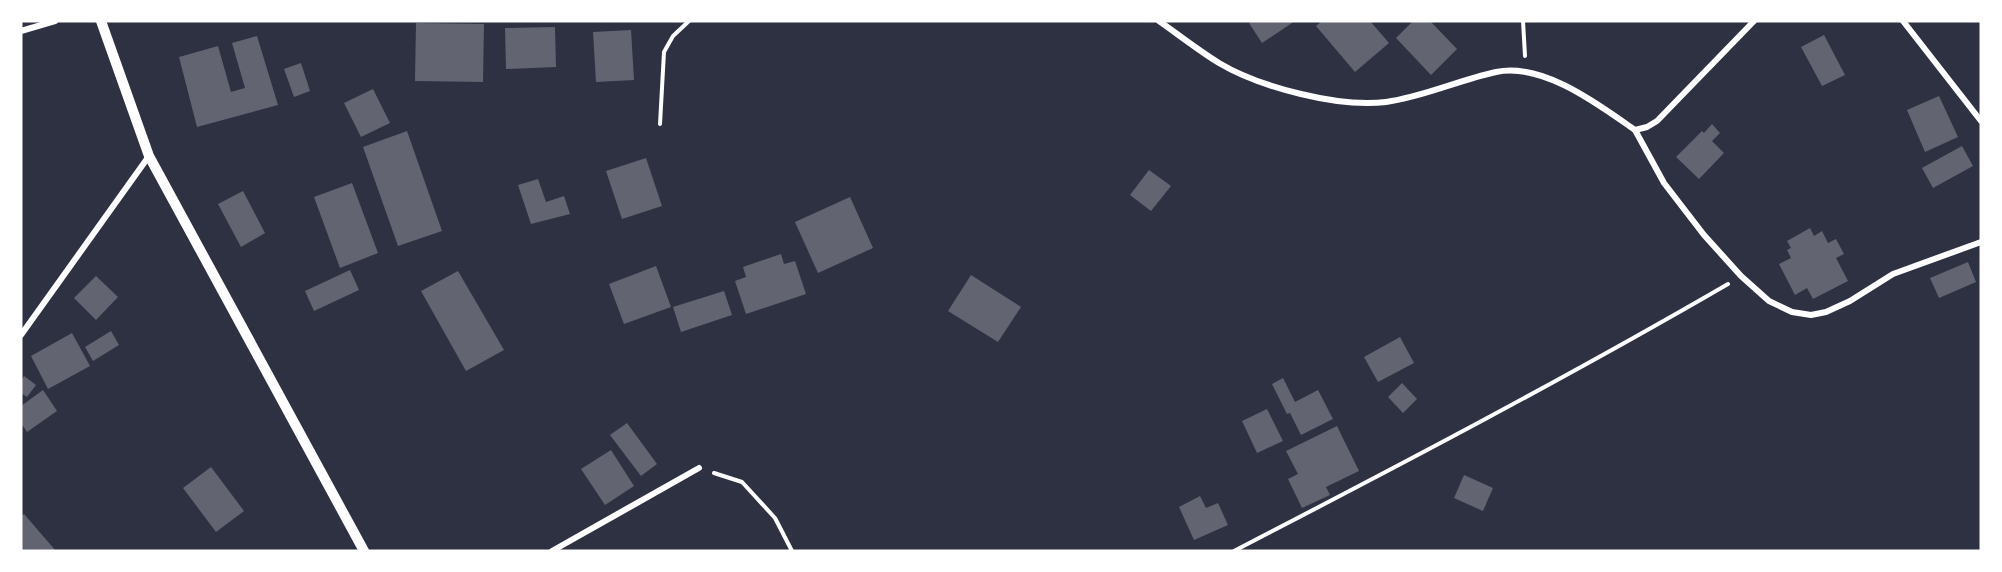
<svg xmlns="http://www.w3.org/2000/svg" width="2002" height="572" viewBox="0 0 2002 572" font-family="'Titillium Web',sans-serif">
	<rect width="100%" height="100%" fill="#2d3142"/>
	<!-- building -->
	<g fill="#626471">
		<polygon points="1252,21 1295,21 1262,43 1249,23"/>
		<polygon points="1322,21 1370,21 1389,43 1355,72 1316,26"/>
		<polygon points="1413,21 1430,21 1457,49 1431,75 1396,38"/>
		<polygon points="416,23 484,24 483,82 415,81"/>
		<polygon points="555,27 556,67 506,69 505,28"/>
		<polygon points="631,30 634,80 596,82 593,32"/>
		<polygon points="1824,35 1845,75 1822,86 1801,47"/>
		<polygon points="257,36 278,105 197,127 179,57 218,46 231,92 245,88 232,43"/>
		<polygon points="301,63 310,91 294,97 284,69"/>
		<polygon points="373,89 390,123 361,137 344,103"/>
		<polygon points="1939,96 1958,137 1925,152 1907,110"/>
		<polygon points="1712,124 1720,133 1712,141 1724,153 1699,179 1676,157 1702,131 1704,133"/>
		<polygon points="407,131 442,231 398,246 363,147"/>
		<polygon points="1962,146 1973,166 1933,188 1922,168"/>
		<polygon points="646,158 662,206 622,219 606,171"/>
		<polygon points="1149,170 1171,186 1151,211 1130,195"/>
		<polygon points="538,179 546,202 564,196 570,214 531,224 518,185"/>
		<polygon points="352,183 378,253 340,268 314,197"/>
		<polygon points="243,191 265,233 241,247 218,204"/>
		<polygon points="850,197 873,248 818,273 795,222"/>
		<polygon points="1810,228 1814,236 1822,231 1828,243 1836,239 1844,254 1836,258 1848,281 1813,299 1807,288 1795,295 1779,264 1791,258 1787,250 1791,248 1787,241"/>
		<polygon points="781,254 784,264 795,261 806,294 746,314 735,281 746,277 743,267"/>
		<polygon points="1968,262 1976,282 1939,298 1930,278"/>
		<polygon points="656,266 671,307 624,324 609,284"/>
		<polygon points="350,270 359,290 314,311 305,291"/>
		<polygon points="458,271 504,350 466,371 421,291"/>
		<polygon points="971,275 1021,307 998,342 948,311"/>
		<polygon points="96,276 118,297 96,320 74,298"/>
		<polygon points="724,291 732,315 681,332 673,307"/>
		<polygon points="111,331 119,345 93,361 85,347"/>
		<polygon points="72,333 90,366 48,389 31,356"/>
		<polygon points="1400,337 1414,363 1378,382 1364,357"/>
		<polygon points="24,376 36,385 27,397 21,393 21,381"/>
		<polygon points="1283,378 1295,402 1318,390 1333,419 1301,435 1290,413 1287,414 1272,384"/>
		<polygon points="1402,383 1417,399 1403,413 1388,397"/>
		<polygon points="43,390 57,411 27,432 21,423 21,406"/>
		<polygon points="1267,409 1283,441 1257,453 1242,421"/>
		<polygon points="627,423 657,464 641,476 610,435"/>
		<polygon points="1337,426 1359,471 1326,487 1330,495 1302,508 1288,479 1298,474 1286,451"/>
		<polygon points="611,450 634,486 605,505 581,469"/>
		<polygon points="211,467 244,511 216,532 183,488"/>
		<polygon points="1464,475 1493,488 1483,511 1454,498"/>
		<polygon points="1200,496 1206,508 1218,503 1228,525 1194,540 1179,507"/>
		<polygon points="24,514 56,551 21,551 21,516"/>
	</g>
	<g fill="none" stroke-linecap="round" stroke-linejoin="round">
		<!-- path -->
		<g stroke="#fff" stroke-width="4">
			<polyline points="1523,21 1525,56"/>
			<polyline points="660,124 664,52 673,36 689,21"/>
			<polyline points="714,473 742,482 775,518 792,551"/>
			<path d="M1234,551C1400,465 1566,378 1728,284"/>
		</g>
		<!-- minor -->
		<g stroke="#fff" stroke-width="6">
			<path d="M1159,21C1179,35 1198,50 1219,63C1259,87 1339,108 1386,102C1423,97 1459,80 1496,72C1543,62 1599,105 1635,130L1647,127L1657,121L1754,21"/>
			<polyline points="1903,21 1981,121"/>
			<polyline points="21,31 55,21"/>
			<polyline points="1635,130 1664,183 1704,235 1741,276 1769,301 1792,312 1811,315 1826,312 1850,301 1893,274 1981,242"/>
			<polyline points="21,335 149,156"/>
			<polyline points="552,551 699,468"/>
		</g>
		<!-- tertiary -->
		<polyline stroke="#fff" stroke-width="10" points="101,21 149,156 364,551"/>
	</g>
	<!-- border -->
	<rect width="2002" height="572" fill="none" stroke="#ffffff" stroke-width="45"/>
</svg>
